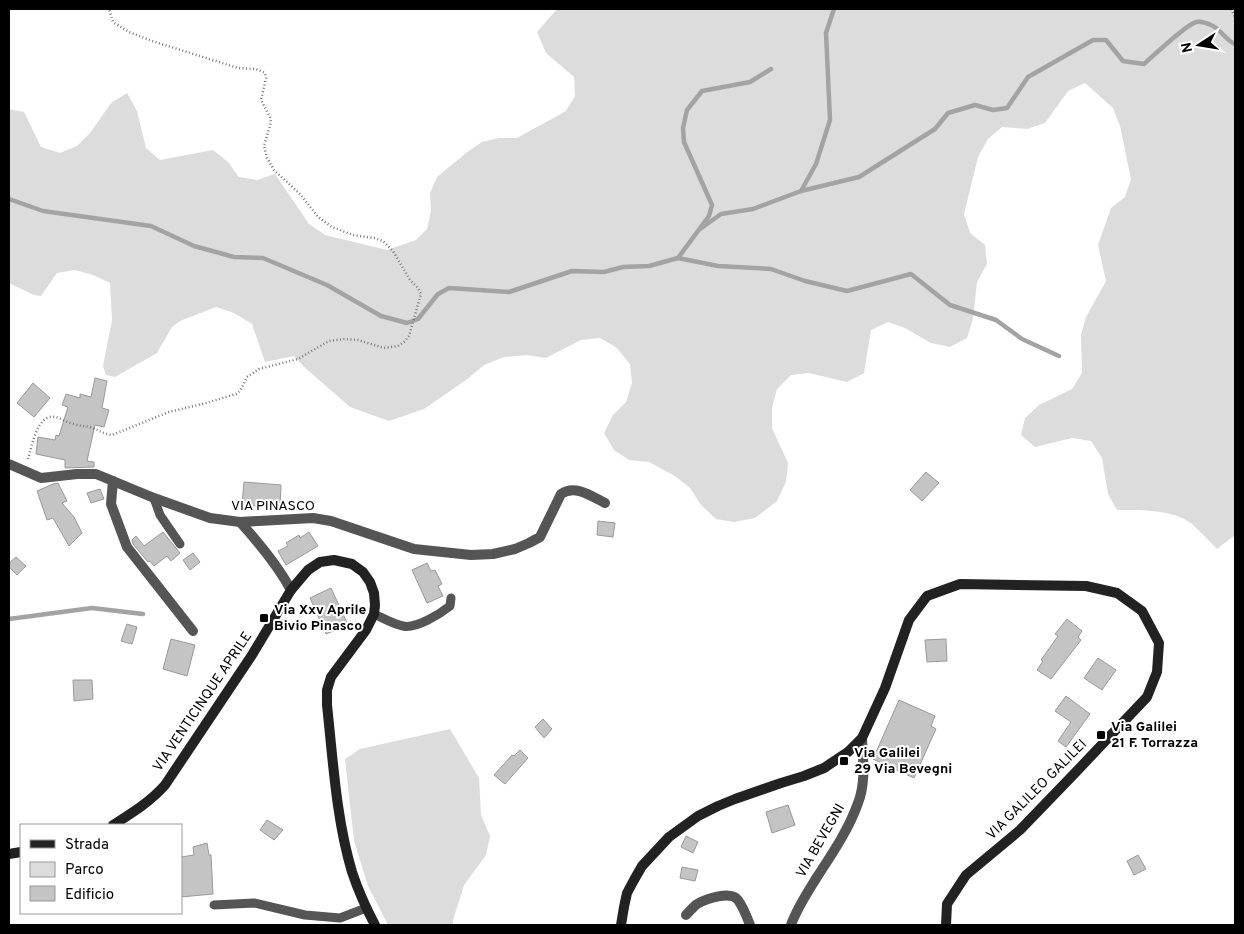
<svg xmlns="http://www.w3.org/2000/svg" width="1244" height="934" viewBox="0 0 1244 934" font-family="Overpass,sans-serif">
	<rect width="100%" height="100%" fill="#fff"/>
	<!-- green -->
	<g fill="#dcdcdc">
		<path d="M557,9H1235V535L1217,549C1209,541 1201,532 1192,524C1173,509 1140,510 1117,510L1108,494L1102,458L1091,441L1072,438L1035,447L1021,435L1025,418L1039,405L1072,389L1082,373L1081,335L1086,317L1106,281L1098,245L1111,208L1125,197L1131,179L1120,126L1113,108L1085,83L1068,91L1045,123L1027,129L1002,127L988,139L978,157L964,214L970,233L985,245L987,264L977,282L973,319L967,338L950,347L931,343L905,328L888,322L871,330L864,373L847,382L809,373L791,375L777,389L772,408V428L788,463L786,482L777,501L755,518L734,522L716,519L701,505L690,488L675,476L649,462L629,460L614,450L604,433L613,415L626,402L632,383L630,364L617,348L600,338L581,340L546,358L526,355L504,357L484,365L466,380L424,409L389,421L350,407L303,366L294,356L265,362L252,324L234,313L216,307L180,321L172,327L157,353L115,377L106,375L103,366L112,320L110,283L93,275L75,270L57,273L41,296L34,295L9,283V109L24,112L41,147L60,153L77,146L90,133L111,103L127,93L137,111L146,148L160,160L213,150L228,162L239,177L257,180L275,174L309,224L325,235L387,250L416,240L427,229L431,211L430,193L437,177L466,153L482,142L499,138H517L566,111L575,96L574,77L546,53L537,32Z"/>
		<polygon points="450,729 479,778 481,815 490,836 486,855 464,885 453,920 453,925 388,925 368,886 354,841 345,759 360,749"/>
	</g>
	<g fill="none" stroke-linecap="round" stroke-linejoin="round">
		<!-- stream -->
		<g stroke="#a3a3a3" stroke-width="4.5">
			<polyline points="801,191 816,164 830,120 826,33 834,9"/>
			<polyline points="9,199 43,211 151,226 194,246 234,257 263,258 327,285 381,316 407,323 418,319 438,294 449,288 509,292 572,271 604,272 623,267 649,266 678,258 718,266 771,269 805,281 847,291 911,274 950,305 996,320 1022,339 1059,356"/>
			<path d="M700,229L721,214L753,209L801,191L859,177L935,129L948,113L975,105L993,110L1007,108L1028,77L1093,40H1106L1123,61L1144,64C1154,55 1186,25 1196,22C1201,21 1207,23 1211,25C1221,29 1225,40 1235,44"/>
			<polyline points="678,258 709,216 712,205 684,142 683,128 687,110 702,91 750,82 771,69"/>
			<polyline points="9,619 92,608 143,614"/>
		</g>
	</g>
	<!-- building -->
	<g fill="#c4c4c4" stroke="#999">
		<polygon points="95,378 107,381 102,408 109,410 104,427 95,425 87,461 94,462 94,467 65,468 65,460 36,454 38,437 55,440 56,435 59,436 68,407 62,405 66,394 80,398 80,394 91,397"/>
		<polygon points="33,383 50,398 34,417 17,403"/>
		<polygon points="926,472 939,483 922,501 910,490"/>
		<polygon points="244,482 281,485 280,508 242,505"/>
		<polygon points="58,483 67,501 62,503 74,517 82,533 69,546 53,518 47,520 37,491 53,484"/>
		<polygon points="100,489 104,499 91,503 87,493"/>
		<polygon points="598,521 615,523 613,537 597,535"/>
		<polygon points="163,532 180,553 171,561 167,556 154,566 150,561 148,562 133,544 132,540 136,536 144,546"/>
		<polygon points="309,532 318,546 286,565 278,551 288,546 286,543 299,535 300,538"/>
		<polygon points="193,553 200,562 190,570 183,560"/>
		<polygon points="16,557 26,566 17,575 9,567 9,563"/>
		<polygon points="427,563 431,571 435,570 442,584 438,586 443,596 427,603 412,570"/>
		<polygon points="331,588 348,625 326,634 310,598"/>
		<polygon points="1067,619 1082,631 1078,637 1081,640 1051,679 1037,670 1043,661 1041,660 1058,636 1055,634"/>
		<polygon points="127,624 137,627 132,644 121,641"/>
		<polygon points="171,639 195,645 187,676 163,669"/>
		<polygon points="946,639 947,661 927,662 925,640"/>
		<polygon points="1098,658 1116,670 1102,690 1084,678"/>
		<polygon points="73,680 92,680 93,699 74,701"/>
		<polygon points="1066,696 1090,714 1066,747 1058,741 1071,722 1055,711"/>
		<polygon points="899,700 935,716 931,726 936,729 914,778 873,759"/>
		<polygon points="543,719 552,729 544,738 535,727"/>
		<polygon points="520,750 528,758 505,784 494,775 512,755 514,756"/>
		<polygon points="788,805 795,825 772,833 766,812"/>
		<polygon points="267,820 283,830 274,840 260,830"/>
		<polygon points="686,836 698,842 693,853 681,847"/>
		<polygon points="207,843 209,855 211,855 213,894 181,897 181,857 194,855 193,847"/>
		<polygon points="1138,855 1146,869 1134,875 1127,861"/>
		<polygon points="682,867 698,870 695,881 680,878"/>
	</g>
	<g fill="none" stroke-linecap="round" stroke-linejoin="round">
		<!-- path -->
		<g stroke="#777" stroke-width="2.5" stroke-dasharray="1 2.5" stroke-linecap="butt">
			<polyline points="1231,9 1235,17"/>
			<path d="M28,459C32,446 37,413 56,417C62,419 68,423 74,424C80,426 85,426 90,427C98,430 104,434 112,435L169,412L206,403L236,394L240,391L247,377L259,369L298,359L329,341L345,339L358,340L384,348L398,346L404,342L409,336L421,294L418,288L410,280L393,251L383,241L374,238L353,235L332,227L318,217L301,195L274,170L267,158L264,146L271,122L270,117L261,100L266,78L265,73L256,69L238,68L152,41L129,32L113,22L109,9"/>
		</g>
		<!-- service -->
		<g stroke="#555" stroke-width="9">
			<polyline points="154,498 160,515 180,544"/>
			<path d="M374,614C383,618 393,624 403,626C416,629 440,614 450,606L451,598"/>
			<polyline points="214,905 254,903 305,915 340,918 366,908"/>
		</g>
		<!-- minor -->
		<g stroke="#555" stroke-width="10">
			<path d="M9,464L41,478L77,474H96L154,498L210,518L240,522L313,518L331,521L414,549L471,555L493,554L515,549L529,543L540,537L561,494C575,484 591,496 605,503"/>
			<polyline points="113,481 111,504 127,547 193,631"/>
			<path d="M240,522C259,543 278,566 291,590"/>
			<path d="M686,915C689,912 693,907 697,904C706,899 731,890 738,900C743,907 747,917 750,925"/>
			<path d="M791,925C797,908 807,893 817,877C832,854 849,829 858,803C866,783 863,759 862,738"/>
		</g>
		<!-- secondary -->
		<g stroke="#222" stroke-width="10">
			<path d="M113,825C132,813 150,802 165,785L252,655L291,590L308,570L320,562L334,560L352,564L363,572L370,582L374,593L375,605L374,614L366,630L331,677L327,690V705C333,760 336,818 352,872C358,890 366,908 375,925"/>
			<polyline points="9,854 21,852"/>
			<polyline points="621,925 624,907 627,893 634,880 642,866 669,837 698,816 718,806 735,799 781,783 804,776 824,768 848,752 862,738 885,688 909,620 927,596 960,584 1086,586 1117,593 1142,611 1159,643 1157,672 1147,697 1074,774 1020,830 966,875 947,904 946,925"/>
		</g>
	</g>
	<!-- markers -->
	<g fill="#000" stroke="#fff" stroke-width="2">
		<rect x="259" y="613" width="10" height="10" rx="2.5"/>
		<rect x="1096" y="730" width="10" height="10" rx="2.5"/>
		<rect x="839" y="756" width="10" height="10" rx="2.5"/>
	</g>
	<g text-anchor="middle" dominant-baseline="central" stroke-width="4" stroke-linejoin="round" paint-order="stroke">
		<!-- street labels -->
		<g font-size="14" fill="#000" stroke="#fff">
			<text x="273" y="506">VIA PINASCO</text>
			<text transform="translate(203 702) rotate(-56)">VIA VENTICINQUE APRILE</text>
			<text transform="translate(1037 790) rotate(-45)">VIA GALILEO GALILEI</text>
			<text transform="translate(821 841) rotate(-60)">VIA BEVEGNI</text>
		</g>
		<!-- poi labels -->
		<g font-size="14" font-weight="bold" fill="#000" stroke="#fff" text-anchor="start">
			<text x="274" y="610">Via Xxv Aprile<tspan x="274" dy="16">Bivio Pinasco</tspan></text>
			<text x="1111" y="727">Via Galilei<tspan x="1111" dy="16">21 F. Torrazza</tspan></text>
			<text x="854" y="753">Via Galilei<tspan x="854" dy="16">29 Via Bevegni</tspan></text>
		</g>
	</g>
	<!-- border -->
	<rect width="1244" height="934" fill="none" stroke="#000000" stroke-width="20"/>
	<!-- legend -->
	<rect x="20" y="824" width="162" height="90" fill="#ffffff" stroke="#999999"/>
	<rect x="30" y="840" width="25" height="8" fill="#222222" stroke="#999999"/>
	<text x="65" y="849" font-size="15" fill="#000000">Strada</text>
	<rect x="30" y="862" width="25" height="15" fill="#dcdcdc" stroke="#999999"/>
	<text x="65" y="874" font-size="15" fill="#000000">Parco</text>
	<rect x="30" y="886" width="25" height="15" fill="#c4c4c4" stroke="#999999"/>
	<text x="65" y="899" font-size="15" fill="#000000">Edificio</text>
	<!-- north arrow -->
	<g transform="translate(1199 45) rotate(258)" stroke="#ffffff" stroke-width="4" paint-order="stroke">
	<path d="M0-4L9 19L0 12L-9 19Z" fill="#000000"/>
	<text y="-8" font-size="14" font-weight="bold" text-anchor="middle" fill="#000000">N</text>
	</g>
</svg>
